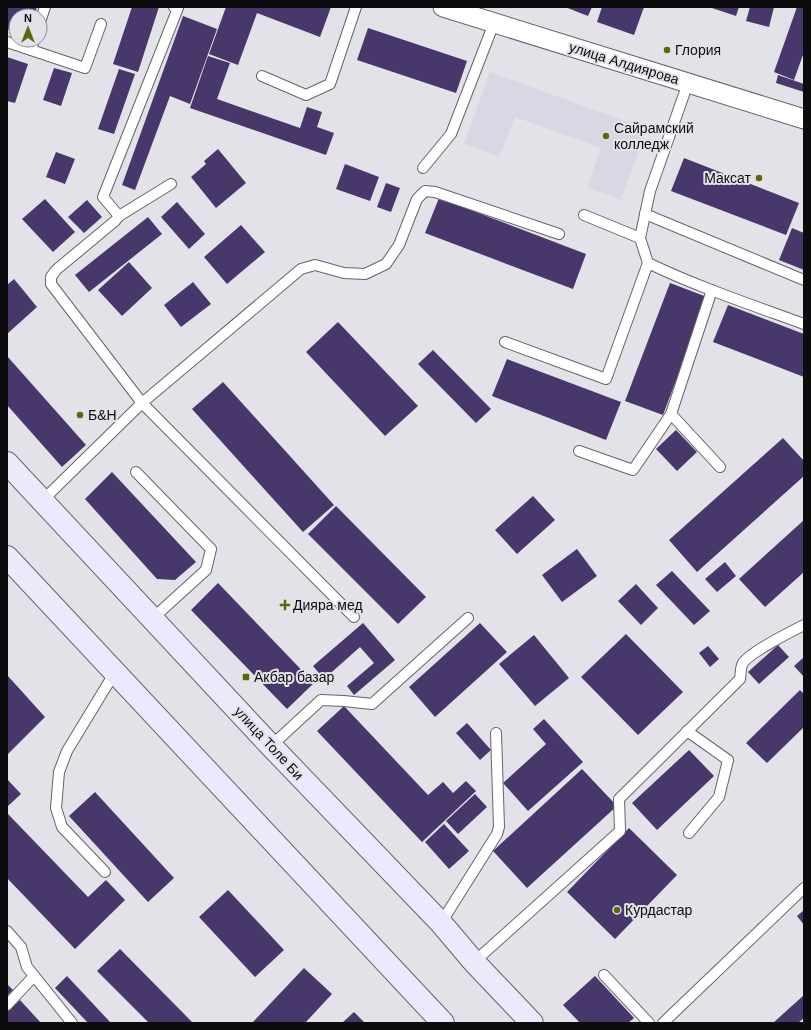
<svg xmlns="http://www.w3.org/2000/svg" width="811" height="1030" viewBox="0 0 811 1030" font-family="Arial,sans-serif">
	<rect width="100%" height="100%" fill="#e3e2e8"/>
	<!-- built -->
	<polygon fill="#dad7e4" points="490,72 647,129 621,200 587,187 601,148 515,117 499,157 464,144"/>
	<!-- building -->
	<g fill="#48376a">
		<polygon points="7,7 37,7 34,16 16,16 16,32 7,29"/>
		<polygon points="132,7 159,7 138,72 113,64"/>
		<polygon points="226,7 331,7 320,37 257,13 238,65 209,54"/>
		<polygon points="565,7 592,7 588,16"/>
		<polygon points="602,7 644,7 634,35 597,22"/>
		<polygon points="709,7 739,7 736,16"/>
		<polygon points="750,7 774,7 769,27 746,21"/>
		<polygon points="797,7 804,7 804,52 794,80 774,72"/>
		<polygon points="183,16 217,29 190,104 170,96 135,190 122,185"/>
		<polygon points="368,28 467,61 456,93 357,60"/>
		<polygon points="208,56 230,63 217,99 300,128 307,107 322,112 317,127 334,133 326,155 190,108"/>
		<polygon points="7,57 28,64 15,103 7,101"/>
		<polygon points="54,68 72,73 61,106 43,100"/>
		<polygon points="119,69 135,74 114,134 98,129"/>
		<polygon points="778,75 804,84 804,92 776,83"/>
		<polygon points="218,149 246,183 216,208 191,177 206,164 204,161"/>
		<polygon points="56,152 75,159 65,184 46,177"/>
		<polygon points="684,158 799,203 786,235 671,191"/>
		<polygon points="345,164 379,177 370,201 336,189"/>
		<polygon points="386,183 400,188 391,212 377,207"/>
		<polygon points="439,198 586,254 573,289 425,233"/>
		<polygon points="45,199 75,232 53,252 22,219"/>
		<polygon points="87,200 102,217 84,233 68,217"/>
		<polygon points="177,202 205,234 189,249 161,217"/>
		<polygon points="148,217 162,234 89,292 75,275"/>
		<polygon points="241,225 265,252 227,284 204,257"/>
		<polygon points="792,228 804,233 804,270 779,260"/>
		<polygon points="129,262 152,288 122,316 98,290"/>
		<polygon points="14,279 37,307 7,334 7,285"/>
		<polygon points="193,282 211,304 181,327 164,305"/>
		<polygon points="670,283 707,297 663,415 625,401"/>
		<polygon points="728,305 804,334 804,377 713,342"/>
		<polygon points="338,322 418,406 385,436 306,352"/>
		<polygon points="433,350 491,409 476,423 418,364"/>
		<polygon points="7,356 86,445 62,467 7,405"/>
		<polygon points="507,359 621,402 606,440 492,396"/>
		<polygon points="223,382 334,505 303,532 192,409"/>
		<polygon points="676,430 697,452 677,471 656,449"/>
		<polygon points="783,438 804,461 804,476 697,572 669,540"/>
		<polygon points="112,472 196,562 175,580 157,579 85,499"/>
		<polygon points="533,496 555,520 517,554 495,530"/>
		<polygon points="336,506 426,597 398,624 308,534"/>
		<polygon points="804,520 804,572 765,607 739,579"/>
		<polygon points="577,549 597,576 562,602 542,575"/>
		<polygon points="725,562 736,576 717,592 705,579"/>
		<polygon points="672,571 710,611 694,625 656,585"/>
		<polygon points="218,583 314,683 287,709 191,610"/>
		<polygon points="636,584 658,608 641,625 618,601"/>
		<polygon points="363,623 395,660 354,695 347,686 374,663 360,647 324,679 313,666"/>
		<polygon points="480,623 507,652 435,717 409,687"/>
		<polygon points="626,634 683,692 638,735 581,677"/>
		<polygon points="534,635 569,678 535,706 499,664"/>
		<polygon points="778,645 789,657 759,684 748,672"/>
		<polygon points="708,646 719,659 710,667 699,653"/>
		<polygon points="804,657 804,677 794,666"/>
		<polygon points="7,675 45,717 7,755"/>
		<polygon points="800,690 804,694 804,727 767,763 746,743"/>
		<polygon points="344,706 428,795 443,782 453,793 466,781 476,791 422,842 317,731"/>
		<polygon points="544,719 583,762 528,811 503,783 546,744 533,729"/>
		<polygon points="467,723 491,750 480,760 456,733"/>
		<polygon points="689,750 714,776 657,830 632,803"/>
		<polygon points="582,769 617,806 527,888 493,851"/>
		<polygon points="7,779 21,794 7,807"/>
		<polygon points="95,792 174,878 148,902 69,816"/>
		<polygon points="475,794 487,807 458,834 446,821"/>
		<polygon points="7,813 88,897 106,880 125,900 75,949 7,878"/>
		<polygon points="444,824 469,851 449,869 425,842"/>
		<polygon points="629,828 677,875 615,939 567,892"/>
		<polygon points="228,890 284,950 255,977 199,917"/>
		<polygon points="804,910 804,925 797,916"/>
		<polygon points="120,949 193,1023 149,1023 97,971"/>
		<polygon points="304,968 332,994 305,1023 252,1023"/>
		<polygon points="67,976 111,1023 88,1023 55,988"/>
		<polygon points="595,976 634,1018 628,1023 580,1023 563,1005"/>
		<polygon points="7,984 13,990 7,996"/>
		<polygon points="804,995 804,1018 798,1023 773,1023"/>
		<polygon points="20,1000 41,1023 7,1023 7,1012"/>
		<polygon points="354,1012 365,1023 342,1023"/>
	</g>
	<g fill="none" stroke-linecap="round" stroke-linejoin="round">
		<defs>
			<g id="lane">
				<polyline points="174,7 178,8 103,197 119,216 115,221 56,270 51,277 51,284 142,403 301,269 315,265 344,273 365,274 386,264 399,245 417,199 425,191 435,192 559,234"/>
				<polyline points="40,22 45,7"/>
				<polyline points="7,42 85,68 101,24"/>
				<polyline points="31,50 34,40"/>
				<polyline points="262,76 306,95 330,84 356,7"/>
				<path d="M688,83L650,191L640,238L648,263C698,287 752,305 804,324"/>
				<polyline points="423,168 451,134 494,23"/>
				<polyline points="645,214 804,280"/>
				<polyline points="584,215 640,238"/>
				<polyline points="119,216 171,184"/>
				<polyline points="712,290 671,414 720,467"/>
				<polyline points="505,342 606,379 648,263"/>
				<polyline points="579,451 633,470 671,414"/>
				<polyline points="136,472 211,549 206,570 152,619"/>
				<polyline points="43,500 142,403 354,617"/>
				<polyline points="687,731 728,760 719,797 689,833"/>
				<polyline points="271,746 321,700 344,701 372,704 468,618"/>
				<polyline points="105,872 62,827 56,808 59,772 67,751 115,672"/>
				<polyline points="441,923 497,834 499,827 496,733"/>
				<polyline points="7,931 21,947 27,967 72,1023"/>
				<path d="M474,962L620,831L619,799L740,679C741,674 740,668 743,663C749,653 792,631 804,625"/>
				<polyline points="604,975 649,1023"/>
				<polyline points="7,1005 34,976"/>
				<polyline points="663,1023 804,888"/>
			</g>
			<polyline id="street" points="443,7 804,119"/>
			<g id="secondary">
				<polyline points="7,463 271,746 441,923 474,962 532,1023"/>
				<polyline points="7,557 443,1023"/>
			</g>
		</defs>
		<!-- lane casing -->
		<use href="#lane" stroke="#656469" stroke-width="12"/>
		<!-- street casing -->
		<use href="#street" stroke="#656469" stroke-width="21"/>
		<!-- secondary casing -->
		<use href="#secondary" stroke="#656469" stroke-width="24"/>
		<!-- lane -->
		<use href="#lane" stroke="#fff" stroke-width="10"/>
		<!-- street -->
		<use href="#street" stroke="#fff" stroke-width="19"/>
		<!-- secondary -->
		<use href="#secondary" stroke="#ede8fb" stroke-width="22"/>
	</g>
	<!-- markers -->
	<g fill="#5d680d" stroke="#e3e2e8" stroke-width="1.5">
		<circle cx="667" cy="50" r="4"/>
		<circle cx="606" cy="136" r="4"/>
		<circle cx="759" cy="178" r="4"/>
		<circle cx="80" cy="415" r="4"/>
		<path d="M283 599h4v4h4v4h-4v4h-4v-4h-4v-4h4z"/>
		<rect x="242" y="673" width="8" height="8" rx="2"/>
		<circle cx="617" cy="910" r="4"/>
	</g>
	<g text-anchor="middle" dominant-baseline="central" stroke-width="4" stroke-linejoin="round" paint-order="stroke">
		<!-- poi labels -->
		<g font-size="14" fill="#0c0c0e" stroke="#e3e2e8" text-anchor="start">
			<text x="675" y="50">Глория</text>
			<text x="614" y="128">Сайрамский<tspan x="614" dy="16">колледж</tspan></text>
			<text x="751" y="178" text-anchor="end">Максат</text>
			<text x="88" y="415">Б&amp;Н</text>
			<text x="293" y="605">Дияра мед</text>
			<text x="254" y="677">Акбар базар</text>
			<text x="625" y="910">Курдастар</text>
		</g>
		<!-- street labels -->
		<g font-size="14" fill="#0c0c0e" stroke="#e3e2e8">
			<text transform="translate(624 63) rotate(17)">улица Алдиярова</text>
			<text transform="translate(269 743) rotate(47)">улица Толе Би</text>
		</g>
	</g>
	<!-- border -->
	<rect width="811" height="1030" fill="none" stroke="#0c0c0e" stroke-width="16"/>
	<!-- north arrow -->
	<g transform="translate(28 28)"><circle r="19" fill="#e3e2e8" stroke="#8d8c91"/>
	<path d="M0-3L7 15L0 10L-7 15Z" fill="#5d680d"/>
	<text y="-6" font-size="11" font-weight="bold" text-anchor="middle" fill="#0c0c0e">N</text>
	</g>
</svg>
